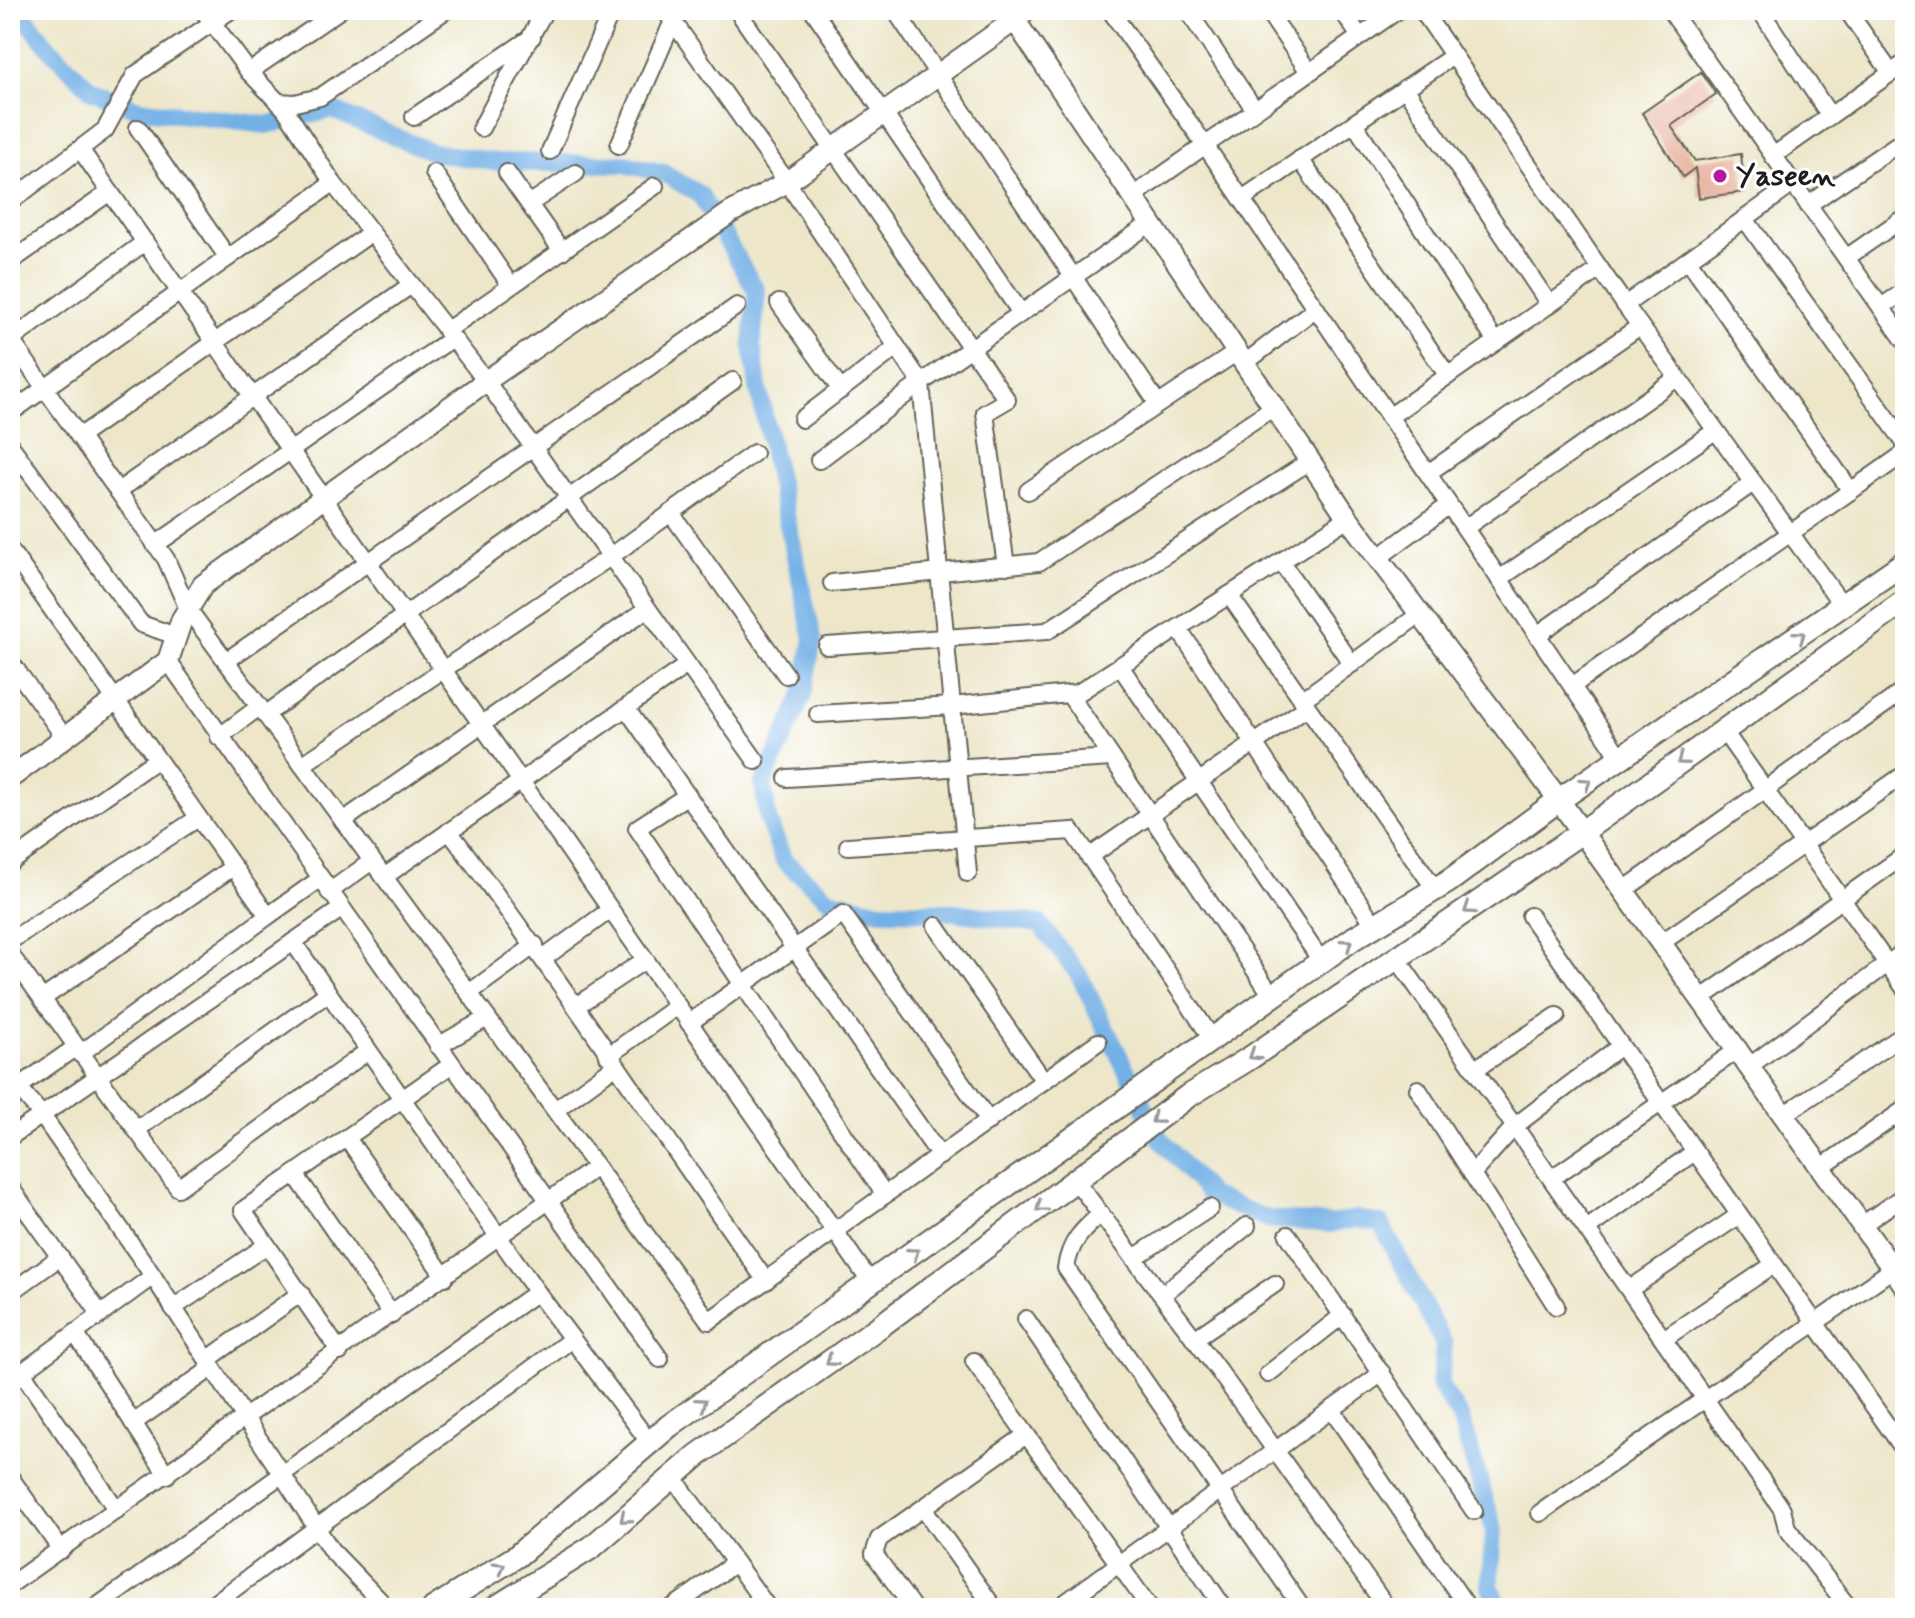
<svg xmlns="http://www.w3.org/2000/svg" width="1915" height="1618" viewBox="0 0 1915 1618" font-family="Mynerve,sans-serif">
	<rect width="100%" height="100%" fill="#fff"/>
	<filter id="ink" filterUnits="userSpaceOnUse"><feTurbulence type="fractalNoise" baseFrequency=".0125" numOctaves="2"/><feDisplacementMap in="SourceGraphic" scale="16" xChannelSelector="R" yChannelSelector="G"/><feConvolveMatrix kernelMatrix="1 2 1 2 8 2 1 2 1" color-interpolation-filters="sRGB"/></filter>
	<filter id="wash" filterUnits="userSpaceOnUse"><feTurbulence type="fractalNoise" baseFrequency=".006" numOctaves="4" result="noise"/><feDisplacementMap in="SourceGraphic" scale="32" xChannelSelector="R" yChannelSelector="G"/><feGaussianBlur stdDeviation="1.8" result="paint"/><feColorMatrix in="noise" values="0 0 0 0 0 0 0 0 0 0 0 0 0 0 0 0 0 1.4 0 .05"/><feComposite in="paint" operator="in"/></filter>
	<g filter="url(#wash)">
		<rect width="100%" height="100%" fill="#ede6c9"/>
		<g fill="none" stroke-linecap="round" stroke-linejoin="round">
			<!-- canal -->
			<polyline stroke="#73b0e6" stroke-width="18" points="19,10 49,48 92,91 138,109 266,125 332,110 432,152 495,162 624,164 664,173 700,195 757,292 752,345 758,387 813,639 803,695 763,784 768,820 784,861 829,899 881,911 955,912 1040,924 1079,975 1161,1140 1211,1196 1268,1219 1331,1224 1357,1219 1381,1224 1444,1344 1440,1386 1460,1417 1494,1529 1490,1587 1501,1608"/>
		</g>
		<g id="blocks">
			<!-- building -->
			<polygon fill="#e7ae99" points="1701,72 1716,94 1671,126 1695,161 1741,154 1745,192 1699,198 1695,168 1683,177 1642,113"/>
		</g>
	</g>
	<g filter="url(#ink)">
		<use href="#blocks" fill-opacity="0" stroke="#656359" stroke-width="2"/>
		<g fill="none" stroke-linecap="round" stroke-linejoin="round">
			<defs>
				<g id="minor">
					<polyline points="203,10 249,72 285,109 333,183 486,381 756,761"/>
					<polyline points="665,10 787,182 921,383 968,873"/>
					<polyline points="737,10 1007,400 985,413 1006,566"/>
					<polyline points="813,10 1021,313"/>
					<polyline points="895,10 1158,404"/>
					<polyline points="1110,10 1205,145 1622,760"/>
					<polyline points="1187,10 1255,110"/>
					<polyline points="1267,10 1309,72"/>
					<polyline points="1342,10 1360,37"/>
					<polyline points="1422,10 1625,305 1843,606"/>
					<polyline points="1670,10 1905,341"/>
					<polyline points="1760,10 1830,116"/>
					<polyline points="1847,10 1891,73"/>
					<polyline points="1015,20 1030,10"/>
					<polyline points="249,72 340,10"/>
					<polyline points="1405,88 1549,304"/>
					<polyline points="279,102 295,103 320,97 446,10"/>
					<polyline points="414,117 532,37"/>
					<polyline points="1354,123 1496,342"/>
					<polyline points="138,128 228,258"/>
					<polyline points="481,128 545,10"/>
					<polyline points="619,145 673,21"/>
					<polyline points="80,149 871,1283"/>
					<polyline points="550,151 612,10"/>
					<polyline points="1773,156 1905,63"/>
					<polyline points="1300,159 1448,376"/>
					<polyline points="434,173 511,286"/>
					<polyline points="507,173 562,251"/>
					<polyline points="1133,196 1398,10"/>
					<polyline points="1242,199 1453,56"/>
					<polyline points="10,202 105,130 135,75 231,10"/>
					<polyline points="529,204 576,173"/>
					<polyline points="1808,205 1905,139"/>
					<polyline points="1745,219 1905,443"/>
					<polyline points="1846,258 1905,217"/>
					<polyline points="1688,260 1851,491"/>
					<polyline points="10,262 110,192"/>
					<polyline points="779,303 841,390"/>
					<polyline points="1625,305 1793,184"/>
					<polyline points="1881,307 1905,291"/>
					<polyline points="446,331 655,186"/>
					<polyline points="10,339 166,559 188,609 709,1321 1098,1042"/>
					<polyline points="11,340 145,242"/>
					<polyline points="1245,363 1316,308"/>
					<polyline points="10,413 333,183"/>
					<polyline points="1389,417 1600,269"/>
					<polyline points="802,419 897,347"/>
					<polyline points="79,437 371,233"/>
					<polyline points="10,445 141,624 176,636"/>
					<polyline points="819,460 921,383 1151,223"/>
					<polyline points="1428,473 1640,326"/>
					<polyline points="118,491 411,285"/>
					<polyline points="1028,491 1237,352"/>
					<polyline points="671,513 786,675"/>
					<polyline points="1465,528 1677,378"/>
					<polyline points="155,545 451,339"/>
					<polyline points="10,550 268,916 320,879"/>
					<polyline points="1378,558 1449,505"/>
					<polyline points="1281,562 1352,664"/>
					<polyline points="1499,579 1715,431"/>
					<polyline points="832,583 1039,562 1274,407"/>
					<polyline points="1229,595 1435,889"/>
					<polyline points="1178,628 1375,926"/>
					<polyline points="1537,635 1753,483"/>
					<polyline points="827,646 1047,631 1310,461"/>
					<polyline points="10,661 65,738"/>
					<polyline points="168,661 660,1359"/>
					<polyline points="226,661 737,306"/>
					<polyline points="1120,666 1322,962"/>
					<polyline points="1572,686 1905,453"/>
					<polyline points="1069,694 1273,997"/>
					<polyline points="1302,700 1420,614"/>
					<polyline points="626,708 940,1156"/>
					<polyline points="818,714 952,706 1078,693 1348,518"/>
					<polyline points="265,715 733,381"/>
					<polyline points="1723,730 1905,989"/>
					<polyline points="219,737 259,707"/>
					<polyline points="302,765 610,557 754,453"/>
					<polyline points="787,778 1112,758"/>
					<polyline points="688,795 637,828 885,1195"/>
					<polyline points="343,821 647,609"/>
					<path d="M449,831C559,977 660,1131 766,1281"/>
					<polyline points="848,846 1072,831 1213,1040"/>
					<polyline points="1089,857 1307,707"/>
					<polyline points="10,863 156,760"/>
					<polyline points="384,877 687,665"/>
					<polyline points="1624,890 1905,690"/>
					<polyline points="329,892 372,861"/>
					<polyline points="1530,916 1905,1451"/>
					<polyline points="936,926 1044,1081"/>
					<polyline points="10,941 198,818"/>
					<polyline points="293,942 537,1292"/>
					<polyline points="1661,943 1905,774"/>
					<polyline points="10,954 178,1188 368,1051"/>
					<polyline points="1396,957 1782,1509 1787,1528 1849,1608"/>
					<polyline points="544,958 610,910"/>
					<polyline points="469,993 535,945"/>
					<polyline points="1702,998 1905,855"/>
					<polyline points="42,999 233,867"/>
					<polyline points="576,1006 645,960"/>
					<polyline points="689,1023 843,914 989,1121"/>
					<polyline points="438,1046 487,1018"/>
					<polyline points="80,1054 268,916"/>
					<polyline points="608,1056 677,1006"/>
					<polyline points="1751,1065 1905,951"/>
					<polyline points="1475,1069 1557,1016"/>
					<polyline points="10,1078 41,1114 147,1267 331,1550 387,1608"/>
					<polyline points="1418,1089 1556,1306"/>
					<polyline points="10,1093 76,1047"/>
					<polyline points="555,1110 615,1066"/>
					<polyline points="1785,1114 1905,1034"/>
					<polyline points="136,1130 328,993"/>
					<polyline points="10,1137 341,909"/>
					<polyline points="347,1138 445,1277"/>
					<polyline points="1822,1167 1905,1109"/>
					<polyline points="295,1174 392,1315"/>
					<polyline points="1472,1174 1515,1126 1619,1047"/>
					<polyline points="1552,1178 1739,1049"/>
					<polyline points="1076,1181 1221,1374 1387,1608"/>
					<polyline points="10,1187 101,1315"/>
					<path d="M1101,1214C1082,1230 1070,1242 1066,1268L1302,1608"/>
					<polyline points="1862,1225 1905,1195"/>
					<polyline points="1588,1228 1693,1153"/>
					<polyline points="1288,1235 1474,1511"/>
					<polyline points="1134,1258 1210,1208"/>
					<polyline points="1630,1289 1738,1216"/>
					<polyline points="10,1293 60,1257"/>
					<polyline points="1162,1295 1247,1226"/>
					<polyline points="173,1308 267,1245"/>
					<polyline points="1026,1319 1224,1608"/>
					<polyline points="75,1333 167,1475"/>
					<polyline points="1665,1338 1773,1265"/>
					<polyline points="1194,1339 1275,1284"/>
					<polyline points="340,1352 243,1210 451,1065"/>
					<polyline points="207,1360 301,1293"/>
					<polyline points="974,1361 1150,1608"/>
					<polyline points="22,1372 117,1510"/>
					<polyline points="1268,1374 1343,1315"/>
					<polyline points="10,1381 153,1276"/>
					<polyline points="1332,1410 1468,1608"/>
					<polyline points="133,1423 212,1368"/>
					<polyline points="10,1477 61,1550"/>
					<polyline points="673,1477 768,1608"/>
					<polyline points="924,1509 994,1608"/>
					<polyline points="1540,1513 1893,1269"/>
					<polyline points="10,1585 596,1167"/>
					<polyline points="95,1608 537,1292 650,1443"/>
					<polyline points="208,1608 572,1339"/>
					<polyline points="672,1608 735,1563"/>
					<polyline points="913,1608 874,1554 879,1539 1026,1435"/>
					<polyline points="1058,1608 1382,1373"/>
				</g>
				<g id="tertiary">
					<polyline points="1008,10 1348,518 1559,800 1905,1286"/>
					<polyline points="10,778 168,661 182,619 203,585 486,381 730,213 787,182 1015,20"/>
				</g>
				<g id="secondary">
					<polyline points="434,1608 517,1556 669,1426 1354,938 1449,881 1559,800 1905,562"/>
					<polyline points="495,1608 592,1547 698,1455 883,1324 1188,1096 1250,1058 1582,832 1905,601"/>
				</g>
			</defs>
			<!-- minor casing -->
			<use href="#minor" stroke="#656359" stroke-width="20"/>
			<!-- tertiary casing -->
			<use href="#tertiary" stroke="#656359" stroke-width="24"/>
			<!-- secondary casing -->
			<use href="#secondary" stroke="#656359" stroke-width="26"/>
			<!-- minor -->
			<use href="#minor" stroke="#fff" stroke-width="16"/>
			<!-- tertiary -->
			<use href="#tertiary" stroke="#fff" stroke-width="20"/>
			<!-- secondary -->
			<use href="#secondary" stroke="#fff" stroke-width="22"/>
		</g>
		<!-- one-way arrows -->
		<defs><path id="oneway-chevron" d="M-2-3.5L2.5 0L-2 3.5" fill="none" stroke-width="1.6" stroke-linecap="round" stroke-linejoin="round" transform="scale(2)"/></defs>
		<g stroke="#999">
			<use href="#oneway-chevron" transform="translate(1800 636) rotate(-35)"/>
			<use href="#oneway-chevron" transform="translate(1682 760) rotate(144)"/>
			<use href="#oneway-chevron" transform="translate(1586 783) rotate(-33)"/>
			<use href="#oneway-chevron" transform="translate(1469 909) rotate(146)"/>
			<use href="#oneway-chevron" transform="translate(1347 944) rotate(-35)"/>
			<use href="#oneway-chevron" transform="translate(1254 1055) rotate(147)"/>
			<use href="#oneway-chevron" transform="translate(1156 1119) rotate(143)"/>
			<use href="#oneway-chevron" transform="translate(1041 1207) rotate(143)"/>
			<use href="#oneway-chevron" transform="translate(914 1253) rotate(-35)"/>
			<use href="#oneway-chevron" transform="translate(831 1361) rotate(145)"/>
			<use href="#oneway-chevron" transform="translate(702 1403) rotate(-35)"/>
			<use href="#oneway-chevron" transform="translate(625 1518) rotate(139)"/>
			<use href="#oneway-chevron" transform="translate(500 1567) rotate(-32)"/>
		</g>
	</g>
	<!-- markers -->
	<circle fill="#b5179e" stroke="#fff" stroke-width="3" cx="1720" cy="176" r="8"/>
	<g text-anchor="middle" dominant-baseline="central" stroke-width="6" stroke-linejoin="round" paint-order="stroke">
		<!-- poi labels -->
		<g font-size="30" font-weight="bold" fill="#1c1c1c" stroke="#fff" text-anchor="start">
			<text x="1736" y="176">Yaseen</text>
		</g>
	</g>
	<!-- margin -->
	<rect width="1915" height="1618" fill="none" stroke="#fff" stroke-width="40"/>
</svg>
